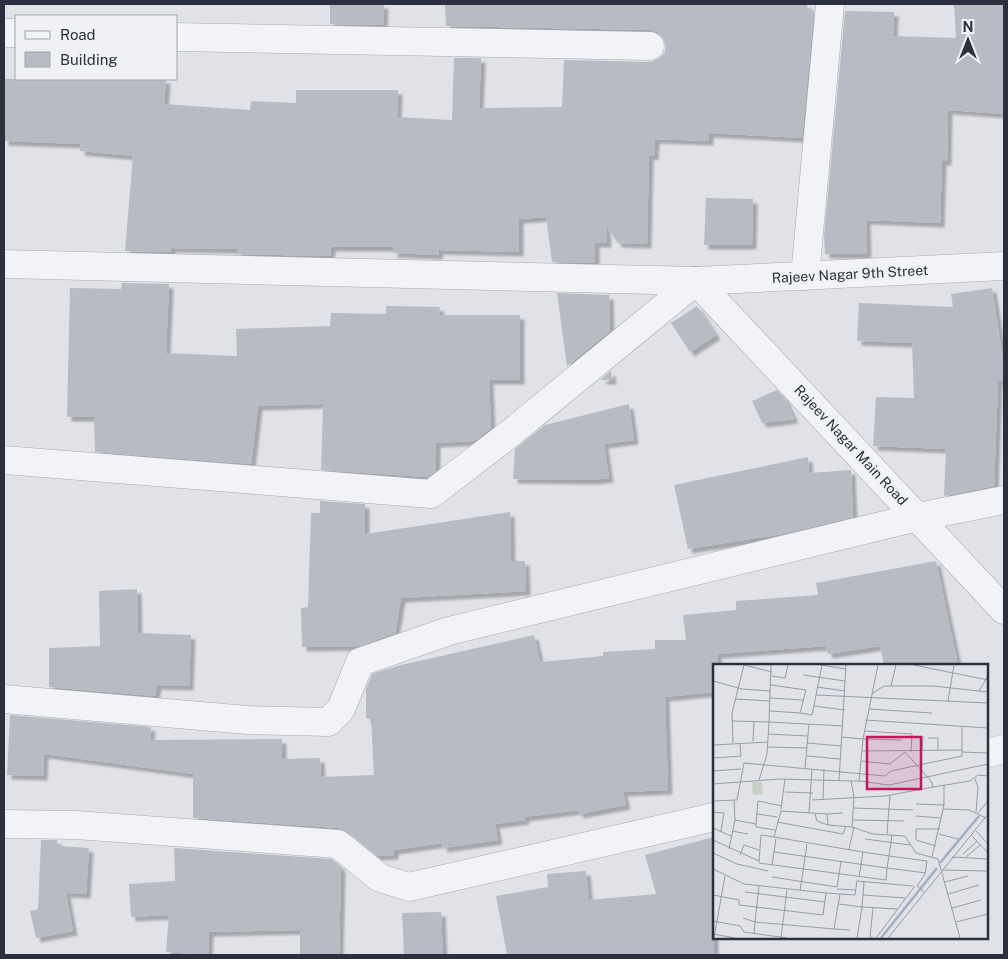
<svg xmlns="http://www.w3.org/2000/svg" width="1008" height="959" viewBox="0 0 1008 959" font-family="'Public Sans',sans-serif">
	<defs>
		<filter id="shadow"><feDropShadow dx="4.5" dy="4.5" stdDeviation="1" flood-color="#0004"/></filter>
	</defs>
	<rect width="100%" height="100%" fill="#e0e2e8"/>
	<!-- building -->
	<g fill="#b8bbc4" filter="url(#shadow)">
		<polygon points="330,4 384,4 383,25 330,24"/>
		<polygon points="445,4 807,4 807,9 814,10 802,138 709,133 709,141 655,139 654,156 649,155 647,244 618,243 606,226 607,243 595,243 595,263 552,262 546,217 519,219 519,252 439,250 438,255 393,253 394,247 331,247 330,256 237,254 237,249 171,248 171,252 125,251 133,156 80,151 81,144 4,141 4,79 166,79 164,104 250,110 251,101 296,103 296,90 398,90 397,117 452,120 454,58 481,58 479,108 562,107 564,60 650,62 658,59 664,54 666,47 663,38 658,32 650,30 446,26"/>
		<polygon points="954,4 1004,4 1004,114 948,110 947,161 942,161 940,223 866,220 867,254 825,254 824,236 845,11 894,12 893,36 956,38"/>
		<polygon points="706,198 753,199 752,245 704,245"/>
		<polygon points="122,283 169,284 166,353 237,356 236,329 330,326 331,313 386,314 386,306 440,307 439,315 520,315 520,380 489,380 491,428 474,441 436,443 436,471 427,477 321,470 323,404 258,406 251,464 95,452 94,417 67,417 70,288 121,289"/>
		<polygon points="992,288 1004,366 1004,380 998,381 994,486 944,496 946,449 873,446 876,397 914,398 912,343 857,341 859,303 953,307 951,294"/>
		<polygon points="557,293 609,295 610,331 567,366"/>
		<polygon points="697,306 716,335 690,352 671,323"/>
		<polygon points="611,371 612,380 600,380"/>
		<polygon points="777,390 785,399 794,419 762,423 752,401"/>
		<polygon points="629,404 634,440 604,444 609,478 593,480 513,479 515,449 545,425"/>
		<polygon points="808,457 809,473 851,470 853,517 782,534 688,549 674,485"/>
		<polygon points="320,501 365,504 365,534 510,512 511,561 525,561 526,591 401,598 395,633 360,646 302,647 301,608 308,607 311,513 320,513"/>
		<polygon points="936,561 958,665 884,665 880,646 828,654 826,646 717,654 718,665 714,665 714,692 665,697 668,790 623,792 626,805 579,814 578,810 524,817 525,820 495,824 498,840 443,848 442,843 394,850 394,855 377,856 348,832 339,828 193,818 193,774 44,754 43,776 7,775 10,715 151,727 150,740 282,739 282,759 320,758 321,777 374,775 371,719 366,718 366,689 372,674 397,666 534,635 540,662 603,656 603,652 655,649 655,640 686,640 683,615 736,610 736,601 818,595 816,583"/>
		<polygon points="137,589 138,633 191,635 189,686 157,685 155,696 49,687 49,648 100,646 99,591"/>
		<polygon points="714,837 714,955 507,955 496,896 548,887 547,874 586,871 589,900 656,894 645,855"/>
		<polygon points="41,840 57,840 58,846 89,848 86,894 66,893 73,931 36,938 30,911 38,909"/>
		<polygon points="174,848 332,859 341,867 339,955 300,955 300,930 209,932 208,955 166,952 169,915 131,917 129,884 175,881"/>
		<polygon points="441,912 443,955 404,955 402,913"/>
	</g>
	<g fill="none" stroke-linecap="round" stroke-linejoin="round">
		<defs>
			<g id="street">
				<polyline points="4,33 16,33"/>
				<polyline points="176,37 650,46"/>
				<polyline points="4,264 696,281 1004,266"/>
				<polyline points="805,276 830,4"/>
				<polyline points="696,281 1004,610"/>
				<polyline points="4,460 431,494 507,436 696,281"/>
				<polyline points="4,699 247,720 328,722 341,709 360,662 449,631 918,517 1004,500"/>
				<polyline points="987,753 1004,749"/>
				<polyline points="4,824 76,825 338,844 380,878 409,887 714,817"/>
			</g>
		</defs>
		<!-- street casing -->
		<use href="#street" stroke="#a6a9b1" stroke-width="29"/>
		<!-- street -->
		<use href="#street" stroke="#f2f3f6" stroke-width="28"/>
	</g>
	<g text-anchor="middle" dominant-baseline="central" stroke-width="5" stroke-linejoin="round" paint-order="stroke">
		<!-- street labels -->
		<g font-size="14" fill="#2a303d" stroke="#eff1f5">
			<text transform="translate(850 274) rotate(-3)">Rajeev Nagar 9th Street</text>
			<text transform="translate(851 445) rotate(47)">Rajeev Nagar Main Road</text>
		</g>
	</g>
	<!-- overview -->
	<g transform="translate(713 664)">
		<rect width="275" height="275" fill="#e0e2e8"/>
		<path d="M39,118H49L50,130L40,131Z" fill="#c5d1c2"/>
		<path fill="none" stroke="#9faec4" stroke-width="2.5" d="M227,199L266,152M168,274L224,204"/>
		<path fill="none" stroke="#979ba4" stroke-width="1" d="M31,1L59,8M58,1L56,58L130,62M108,1L133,5M201,1L275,16M90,11L132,17M59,12L72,14L75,1M0,17L29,25L58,27M178,22L183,1M104,23L132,27M266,27L275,12M160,29L171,22H220L275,28M103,31L109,1M57,34L90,36M22,35L57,37M235,37L241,1M101,42L132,46M156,45L219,49M57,47L87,49L93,26L58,21M87,49L99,51L103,31L275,39M152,56L275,64M19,57L56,58L54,90L46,116M151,67L199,70L198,88M55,70L94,72M129,73L150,75L165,1M215,74H225V87M40,77L41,58M20,79L19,49L31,1M94,79L129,82M0,81L55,78M55,83L94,84M149,87L249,86M209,87L210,72M192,88L218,117L220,123L257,117L265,111L275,112M249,88L275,89V84M94,92L127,95M0,94L28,92L27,79M148,97L177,100L192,88M92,104L96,60M0,107L28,105M262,115L265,123L263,148M126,117L133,1M138,117H146L150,75L189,76M146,117L176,121L275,100M0,120L67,115L138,117L141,133L139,163L160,170L192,172L203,189L225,195L247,274M72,128L100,129M99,136L172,132L220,123M110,136L111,105M0,137L24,136L31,99L172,112L178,107L249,92V63M21,137L22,156L43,160L45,137L69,142M203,140L231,141M140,144L200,146M68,145L72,115M230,145L256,146L273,154M0,148L11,149L8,167M96,149L99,105M265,149L275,137M44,150L64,153M102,150L104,157L115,161M114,150L130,149M203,152L228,154M140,156L191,157M64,158L130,170L133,162M43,160V163L62,166M139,163L115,161L114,150L68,147L61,173L150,188M0,164L18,172M19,167L35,170M263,167L275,180M174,170L177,131M226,170L245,175M179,171L176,192L214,197L212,210L204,222L211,228M259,172L275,189M152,175L197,181M0,176L46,197M223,182L203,176V165H227M16,185L22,156M136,185L141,163M0,189L24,200L55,207M250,190L264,177M27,191L31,181L46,186M219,193L231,141V121M239,193L275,195M253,193L267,181M46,198L48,171L61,173M46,199L173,216L174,204L61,188M59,201L63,175M0,205L31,220L113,229L110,251L26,241V236L0,231M229,206L275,207M59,213L124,223L128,198M146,213L150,188L176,192L174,204L213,209M232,218L255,212M46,222L42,258L121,265L127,230L113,229M124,225L143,226M87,227L94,180M32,228L112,238M127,230L142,231L144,217L200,222M235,230L266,221M150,231L192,234M126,240L149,243L151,218M239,244L268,236M30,254L42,258L41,270M0,257L27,262L31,268L74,274M243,258L275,250M121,265L137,266M0,270L22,274M1,274L12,212M68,274L74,226M144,274L149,243L184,245M160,274L157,273L160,244M163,274L202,222M175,274L275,150"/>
		<path fill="#c2185b" fill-opacity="0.15" stroke="#c2185b" stroke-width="2.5" d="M154,73H208V125H154Z"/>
		<rect width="275" height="275" fill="none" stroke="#2a303d" stroke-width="2.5"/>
	</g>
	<!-- border -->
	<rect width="1008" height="959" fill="none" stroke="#2a303d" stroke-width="10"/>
	<!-- legend -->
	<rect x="15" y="15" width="162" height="65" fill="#eff1f5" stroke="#a0a4ab"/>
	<rect x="25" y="31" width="25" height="8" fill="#f2f3f6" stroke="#a0a4ab"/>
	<text x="60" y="40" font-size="15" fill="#2a303d">Road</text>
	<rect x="25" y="52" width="25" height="15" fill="#b8bbc4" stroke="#a0a4ab"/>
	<text x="60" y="65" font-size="15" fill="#2a303d">Building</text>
	<!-- north arrow -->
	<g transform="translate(968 40)" stroke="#eff1f5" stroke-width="4" paint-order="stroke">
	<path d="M0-4L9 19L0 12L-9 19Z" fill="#2a303d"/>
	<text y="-8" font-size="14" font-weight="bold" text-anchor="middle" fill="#2a303d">N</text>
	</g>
</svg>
